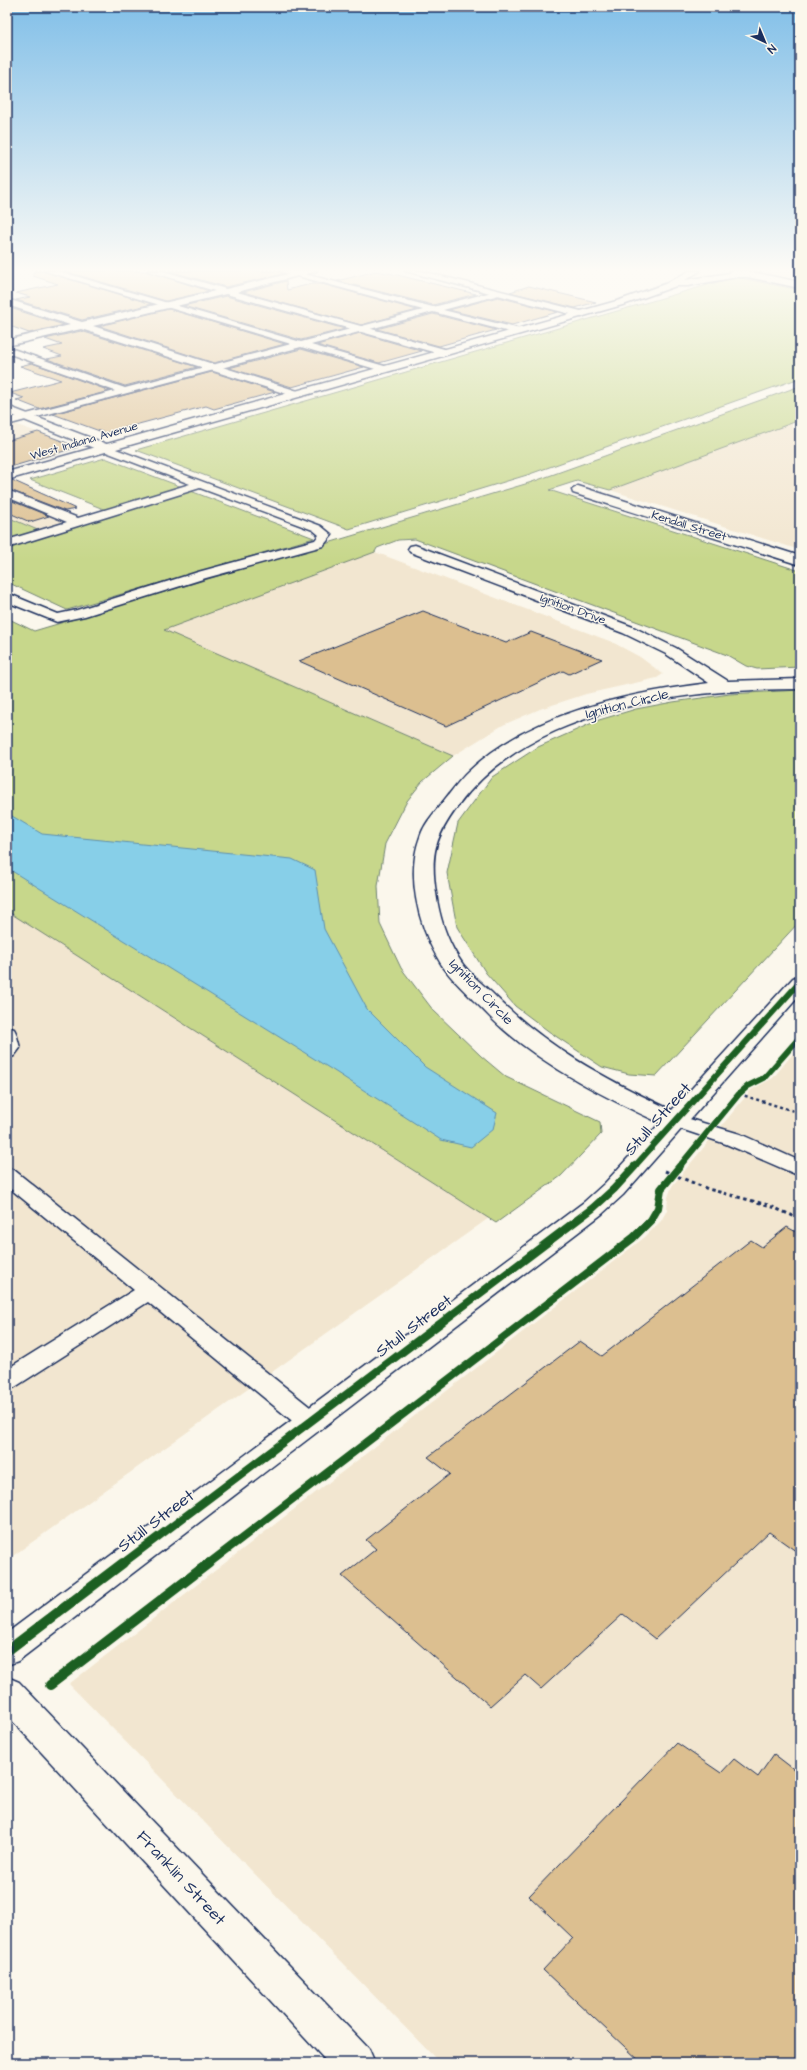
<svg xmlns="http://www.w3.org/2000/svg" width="807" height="2070" viewBox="0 0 807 2070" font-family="'Architects Daughter',sans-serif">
	<rect width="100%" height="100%" fill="#fbf7ec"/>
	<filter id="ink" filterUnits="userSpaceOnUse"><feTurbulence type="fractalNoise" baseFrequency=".025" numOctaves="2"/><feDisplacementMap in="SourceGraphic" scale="8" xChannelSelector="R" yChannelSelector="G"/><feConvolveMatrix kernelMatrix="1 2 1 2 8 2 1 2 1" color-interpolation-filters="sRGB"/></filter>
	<g filter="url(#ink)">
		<!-- built -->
		<g fill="#f2e6d0">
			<polygon points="759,271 800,271 800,276 793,278"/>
			<polygon points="12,423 78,447 29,462 7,453 7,424"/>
			<polygon points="792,423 792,428 800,436 800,550 610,490"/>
			<polygon points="7,496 69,522 40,531 7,517"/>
			<polygon points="375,552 612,642 640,657 663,674 657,678 586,694 540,709 503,725 453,756 163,630"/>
			<polygon points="7,911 489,1218 7,1560"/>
			<polygon points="800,1045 800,2063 440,2063 69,1684 645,1237 661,1221 667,1210 668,1197 672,1186 751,1090 773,1078"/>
		</g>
		<!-- green -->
		<g fill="#c7d78b" stroke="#718374">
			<polygon points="735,277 800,290 800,378 527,475 349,529 136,450"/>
			<polygon points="800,386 800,420 610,490 577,481 549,490 800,571 800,667 757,669 746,666 727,655 415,539 398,540 377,548 375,552 164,630 453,756 422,782 407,801 385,844 378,886 380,924 401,968 433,1010 481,1056 506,1077 600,1122 601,1134 561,1176 496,1223 7,911 7,618 34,631 532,482"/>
			<polygon points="105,458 182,487 106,510 30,480"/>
			<polygon points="188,490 314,538 67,610 7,582 7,546"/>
			<polygon points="7,517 40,531 7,542"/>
			<polygon points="800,690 800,921 656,1076 629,1074 602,1067 551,1033 515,1006 486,973 457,927 447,873 458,823 492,777 538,747 599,720 636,709 673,702 730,694"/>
		</g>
		<!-- water -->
		<polygon fill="#87cfe8" stroke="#5c8fb1" points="7,813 42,834 292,859 315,870 324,929 367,1009 425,1067 497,1113 493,1129 471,1147 441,1140 334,1071 7,868"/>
		<!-- building -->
		<g fill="#dcbf90" stroke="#1b2f5e">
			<polygon points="34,271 44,271 152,304 82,320 16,300 30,297 16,293 58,284 33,276"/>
			<polygon points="64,271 147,271 209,291 166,301"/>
			<polygon points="169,271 278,271 283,274 226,287"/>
			<polygon points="376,271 393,274 476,294 433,305 337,281"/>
			<polygon points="286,281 287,290 311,284 322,284 417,310 361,325 243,292"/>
			<polygon points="529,286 549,291 596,302 575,308 510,292"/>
			<polygon points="226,296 345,329 301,340 183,306"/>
			<polygon points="498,297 558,312 512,325 449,310"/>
			<polygon points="7,307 64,325 29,333 7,325"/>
			<polygon points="169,309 285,344 214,363 99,326"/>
			<polygon points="433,314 496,330 439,346 377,329"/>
			<polygon points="81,331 197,367 125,386 47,359 62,356 43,349 62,345 45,339"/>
			<polygon points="360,333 422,351 379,363 317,345"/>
			<polygon points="301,349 364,367 292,387 229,368"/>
			<polygon points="32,363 110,391 39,409 16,400 24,398 10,393 61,380 20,366"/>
			<polygon points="212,372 275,392 214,409 206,406 105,433 53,414"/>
			<polygon points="38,432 78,447 7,468 7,441"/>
			<polygon points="12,480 76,509 65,511 7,489 7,481"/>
			<polygon points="7,499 49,516 30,522 7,512"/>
			<polygon points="423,611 506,643 531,632 602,659 569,674 563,671 446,726 299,661"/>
			<polygon points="787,1227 800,1234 800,1554 769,1532 655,1639 623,1614 541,1689 525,1675 490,1706 342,1576 376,1549 366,1540 450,1474 428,1457 580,1341 602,1356 751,1240 762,1247"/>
			<polygon points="677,1743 721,1773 734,1759 758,1777 774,1754 800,1774 800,2063 642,2063 543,1970 573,1938 529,1896"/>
		</g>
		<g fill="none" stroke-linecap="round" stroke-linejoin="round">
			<defs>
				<g id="lane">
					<polygon points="45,271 58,271 301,342 423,310 279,271 293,271 433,307 496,291 499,291 499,295 443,310 520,329 521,331 517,334 433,312 311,345 388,367 388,371 382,371 301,347 7,425 7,419 115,391 7,353 7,347 125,388 291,344"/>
					<polygon points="105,445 321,526 332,535 323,546 206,578 85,616 57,622 7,602 7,593 58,614 77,610 198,572 315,540 319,535 313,530 200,488 7,548 7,540 67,522 7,497 7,490 78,518 190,484 101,450 100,448 101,446"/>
					<polygon points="7,1027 14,1029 16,1033 20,1048 14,1056 7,1058"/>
					<polygon points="676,1115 740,1134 800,1161 800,1176 726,1144 669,1125 666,1121 669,1117"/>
					<polygon points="7,1168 14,1170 320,1415 323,1422 320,1429 311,1431 302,1429 148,1302 15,1387 7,1390 7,1369 134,1290 7,1186"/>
				</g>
				<g id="street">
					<polygon points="148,271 163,271 226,289 301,271 317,271 237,292 448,350 449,352 444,355 440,354 226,294 93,326 301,392 303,394 301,396 293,396 81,329 7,346 7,340 70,325 7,305 7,299 82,322 215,291"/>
					<polygon points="405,271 421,271 585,312 587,314 582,317"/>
					<polygon points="7,406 109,445 111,448 105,452 101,451 7,413"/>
					<polygon points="578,486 800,556 800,565 573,493 572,490"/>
					<path d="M415,545L633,627L676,648L728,681L800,679V689C717,689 632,697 555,731C517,748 483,772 458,806C435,837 430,854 436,893C439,915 446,938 458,957C466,971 479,981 491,992C544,1046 604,1079 672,1110L793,978L800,976V995L623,1195L602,1214L18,1661L7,1665V1633L584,1202L605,1183L660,1123C605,1097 549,1069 503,1029C492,1020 483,1009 473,1000C460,986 446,974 437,957C418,924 406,874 420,837C424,824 434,813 442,803C451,792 459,780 469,771C530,713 628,693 709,683L666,654L623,633L410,552L408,549L410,546Z"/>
					<polygon points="7,1677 19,1682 369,2049 375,2063 328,2063 7,1715"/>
				</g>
				<polygon id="secondary" points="689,271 700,271 685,280 730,273 729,271 747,271 800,282 800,288 747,277 737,277 688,286 676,286 626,304 7,480 7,472 620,300 665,284"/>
			</defs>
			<!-- lane casing -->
			<use href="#lane" stroke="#1b2f5e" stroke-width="3"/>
			<!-- street casing -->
			<use href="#street" stroke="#1b2f5e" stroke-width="3"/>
			<!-- secondary casing -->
			<use href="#secondary" stroke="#1b2f5e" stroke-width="3"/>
			<!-- path-far1 -->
			<polyline stroke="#1b2f5e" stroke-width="2.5" stroke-dasharray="3 3" stroke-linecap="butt" points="739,1094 800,1113"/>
			<!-- path -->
			<polyline stroke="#1b2f5e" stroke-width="3" stroke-dasharray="3.5 3.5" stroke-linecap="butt" points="665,1171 708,1189 768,1205 800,1219"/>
			<!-- lane -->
			<use href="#lane" fill="#fbf7ec" fill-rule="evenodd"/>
			<!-- street -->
			<use href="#street" fill="#fbf7ec" fill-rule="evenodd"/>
			<!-- secondary -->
			<use href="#secondary" fill="#fbf7ec" fill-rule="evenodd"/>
			<defs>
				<g id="cycleway-far2">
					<polyline points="634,1167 800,982"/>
					<polyline points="679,1167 739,1094 748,1086 764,1078 800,1037"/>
				</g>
				<g id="cycleway-far1">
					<polyline points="122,1564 593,1208 614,1189 635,1166"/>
					<polyline points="208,1564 633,1238 651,1220 658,1208 661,1189 680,1166"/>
				</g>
				<g id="cycleway">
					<polyline points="7,1651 123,1563"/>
					<polyline points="50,1685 209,1563"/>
				</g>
			</defs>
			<!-- cycleway-far2 casing -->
			<use href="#cycleway-far2" stroke="#fbf7ec" stroke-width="8"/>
			<!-- cycleway-far1 casing -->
			<use href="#cycleway-far1" stroke="#fbf7ec" stroke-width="10"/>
			<!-- cycleway casing -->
			<use href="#cycleway" stroke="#fbf7ec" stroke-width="12"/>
			<!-- cycleway-far2 -->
			<use href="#cycleway-far2" stroke="#1b5e20" stroke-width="6"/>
			<!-- cycleway-far1 -->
			<use href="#cycleway-far1" stroke="#1b5e20" stroke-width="8"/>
			<!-- cycleway -->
			<use href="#cycleway" stroke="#1b5e20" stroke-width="10"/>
		</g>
	</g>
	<!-- sky -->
	<linearGradient id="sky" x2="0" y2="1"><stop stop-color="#81bfe8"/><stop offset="0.48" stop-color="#fdfbf6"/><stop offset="1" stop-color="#fdfbf6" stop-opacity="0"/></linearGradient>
	<rect width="807" height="561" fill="url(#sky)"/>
	<g text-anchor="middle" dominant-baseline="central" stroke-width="3" stroke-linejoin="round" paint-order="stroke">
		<!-- far-street labels -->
		<g font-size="12" fill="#1b2f5e" stroke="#fbf7ec">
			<text transform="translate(84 441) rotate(-16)">West Indiana Avenue</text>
			<text transform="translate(689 526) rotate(17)">Kendall Street</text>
			<text transform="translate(573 609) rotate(20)">Ignition Drive</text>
		</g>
		<!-- street labels -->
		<g font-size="14" fill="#1b2f5e" stroke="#fbf7ec">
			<text transform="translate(627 704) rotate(-14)">Ignition Circle</text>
			<text transform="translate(481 992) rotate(46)">Ignition Circle</text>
		</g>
		<!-- near-street labels -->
		<g font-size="17" fill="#1b2f5e" stroke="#fbf7ec">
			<text transform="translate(658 1119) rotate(-48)">Stull Street</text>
			<text transform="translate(414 1326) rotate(-37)">Stull Street</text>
			<text transform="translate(156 1521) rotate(-37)">Stull Street</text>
			<text transform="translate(181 1878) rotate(47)">Franklin Street</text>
		</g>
	</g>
	<!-- margin -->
	<rect width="807" height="2070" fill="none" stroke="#fbf7ec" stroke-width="24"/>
	<rect x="12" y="12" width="783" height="2046" fill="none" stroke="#1b2f5e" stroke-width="1.5" filter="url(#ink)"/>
	<!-- north arrow -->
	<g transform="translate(765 42) rotate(136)" stroke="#fbf7ec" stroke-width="3" paint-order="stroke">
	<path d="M0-3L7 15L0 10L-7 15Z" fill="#1b2f5e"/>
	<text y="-6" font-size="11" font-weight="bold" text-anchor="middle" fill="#1b2f5e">N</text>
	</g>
</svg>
